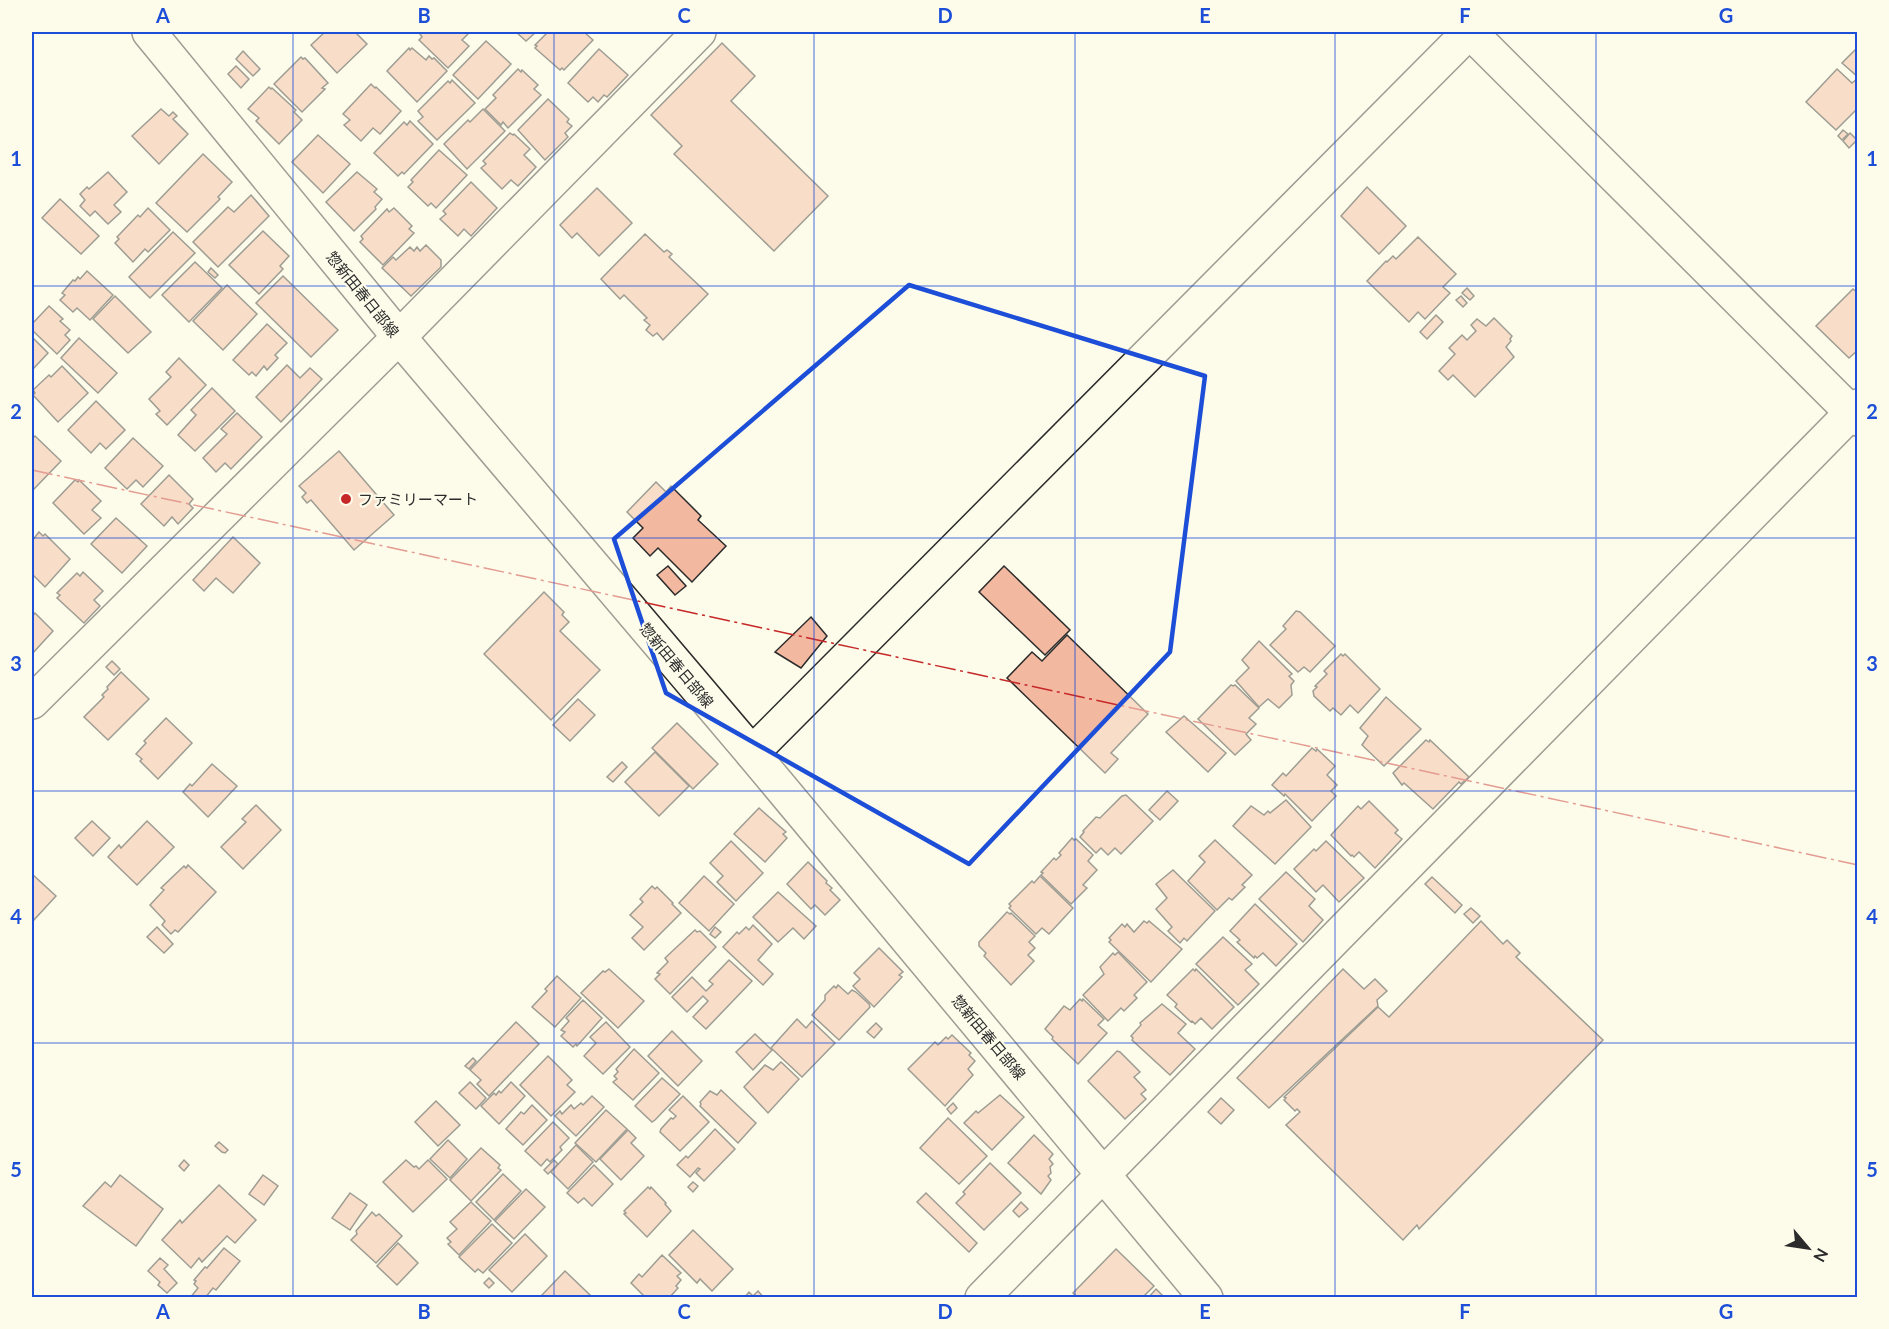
<svg xmlns="http://www.w3.org/2000/svg" width="1889" height="1329" viewBox="0 0 1889 1329" font-family="Lato,'Noto Sans JP',sans-serif">
	<rect width="100%" height="100%" fill="#fdfbea"/>
	<!-- building -->
	<g fill="#f2b8a0" stroke="#2b2b2b" stroke-width="1.5">
		<polygon points="325,32 355,32 367,44 337,73 311,45"/>
		<polygon points="422,32 470,32 462,40 469,46 448,68 419,40 422,37 420,34"/>
		<polygon points="516,32 536,32 526,41"/>
		<polygon points="548,32 584,32 593,40 564,70 562,68 560,70 535,48 537,46 535,45"/>
		<polygon points="486,41 511,64 478,99 453,75"/>
		<polygon points="722,43 755,76 731,101 828,196 774,251 674,154 682,146 651,115"/>
		<polygon points="1858,47 1858,77 1842,63"/>
		<polygon points="409,48 410,50 412,48 426,60 429,56 432,59 434,58 447,71 417,102 387,71"/>
		<polygon points="599,49 628,75 607,97 604,95 598,102 593,97 588,102 568,83"/>
		<polygon points="243,51 260,69 253,76 236,59"/>
		<polygon points="301,57 303,59 305,58 328,83 322,88 325,89 302,112 274,84"/>
		<polygon points="236,66 249,79 241,88 228,74"/>
		<polygon points="518,69 521,72 522,70 538,85 534,89 541,95 508,128 503,122 501,125 485,109 496,98 493,95"/>
		<polygon points="1837,69 1852,83 1858,78 1858,108 1836,130 1806,102"/>
		<polygon points="452,80 475,103 437,140 418,121 423,117 418,111 448,81 450,83"/>
		<polygon points="371,84 375,88 376,87 401,111 380,134 373,128 361,141 344,125 350,120 343,114"/>
		<polygon points="269,87 271,89 272,88 296,110 294,112 302,120 279,144 256,121 259,118 248,109"/>
		<polygon points="548,99 569,119 567,122 572,126 565,133 568,137 545,160 518,130"/>
		<polygon points="161,109 169,116 173,112 177,116 173,119 188,134 159,164 132,136"/>
		<polygon points="483,109 505,131 467,169 444,144 468,120 470,122"/>
		<polygon points="410,121 433,144 404,174 402,172 398,176 374,153 404,122 407,125"/>
		<polygon points="1843,130 1848,134 1842,140 1838,136"/>
		<polygon points="510,133 513,135 514,134 530,149 524,155 536,167 518,186 511,180 502,189 481,168 486,164 483,161"/>
		<polygon points="1850,133 1857,140 1849,148 1843,141"/>
		<polygon points="318,135 350,164 323,193 292,162"/>
		<polygon points="439,150 467,175 436,208 431,203 428,206 408,187 413,182 411,180"/>
		<polygon points="203,154 232,182 218,197 220,199 187,232 156,203"/>
		<polygon points="108,172 127,192 114,205 121,212 108,224 95,211 90,216 80,206 85,200 80,194 87,187 89,189"/>
		<polygon points="357,172 377,189 374,192 382,199 375,207 376,209 354,231 326,202"/>
		<polygon points="471,182 497,208 471,236 464,229 458,236 440,219 446,214 443,211"/>
		<polygon points="1367,187 1406,226 1379,254 1341,216"/>
		<polygon points="597,188 632,223 599,256 577,233 572,238 560,225"/>
		<polygon points="251,195 269,216 218,267 193,242 228,207 234,212"/>
		<polygon points="60,199 99,236 81,254 42,218"/>
		<polygon points="148,208 170,230 148,252 145,249 133,262 115,243 119,239 117,237 138,215 140,217"/>
		<polygon points="394,208 412,226 409,229 414,233 383,265 360,242 363,239 361,236 387,209 389,212"/>
		<polygon points="263,231 289,256 280,266 283,269 259,294 229,265"/>
		<polygon points="173,232 195,253 150,298 129,277"/>
		<polygon points="645,234 664,252 667,250 672,254 669,257 708,294 663,340 657,333 653,336 646,330 650,325 644,320 647,318 624,295 620,299 601,279"/>
		<polygon points="1418,237 1456,274 1443,287 1450,293 1425,319 1418,312 1409,322 1367,281 1386,261 1387,262 1393,256 1396,259"/>
		<polygon points="426,245 441,260 441,267 411,296 382,268 393,257 396,260 410,247 414,251 417,247 420,251"/>
		<polygon points="195,262 222,288 189,322 162,295"/>
		<polygon points="211,268 218,275 215,278 208,272"/>
		<polygon points="87,271 113,295 90,320 77,308 73,312 60,300 65,295 62,293 73,280 75,281 78,277 80,279"/>
		<polygon points="283,276 338,330 311,357 256,303"/>
		<polygon points="227,285 257,314 223,350 193,321"/>
		<polygon points="1467,288 1474,296 1470,300 1462,293"/>
		<polygon points="1853,289 1858,293 1858,350 1849,358 1816,326"/>
		<polygon points="115,296 151,332 128,353 93,319"/>
		<polygon points="1461,296 1467,303 1463,307 1456,300"/>
		<polygon points="49,306 63,319 60,321 70,330 65,335 70,340 57,354 32,330 32,324"/>
		<polygon points="1436,315 1443,322 1427,339 1420,332"/>
		<polygon points="1494,318 1512,336 1510,339 1511,341 1506,347 1514,357 1475,397 1453,375 1448,380 1439,371 1455,354 1449,348 1462,335 1467,340 1476,331 1471,325 1477,319 1486,326"/>
		<polygon points="267,324 287,343 275,355 278,358 267,370 264,366 256,376 252,372 249,375 233,360"/>
		<polygon points="32,337 48,353 32,370"/>
		<polygon points="79,338 117,373 98,393 61,358"/>
		<polygon points="179,358 206,385 167,425 156,414 160,411 149,399 171,377 166,372"/>
		<polygon points="287,365 300,378 310,368 322,379 281,422 256,397"/>
		<polygon points="62,366 88,393 58,422 33,395 35,393 33,390 49,375 51,377"/>
		<polygon points="212,388 235,411 195,451 178,435 196,415 191,410"/>
		<polygon points="96,401 125,430 106,449 100,443 91,453 68,430"/>
		<polygon points="237,413 262,437 231,469 225,463 216,472 203,458 227,434 221,429"/>
		<polygon points="35,436 61,461 34,489 32,486 32,439"/>
		<polygon points="133,438 163,466 143,487 136,480 127,489 105,468"/>
		<polygon points="339,451 394,515 354,550 311,500 307,503 302,497 306,493 299,486"/>
		<polygon points="169,475 193,499 189,504 193,508 178,524 172,517 164,526 141,504"/>
		<polygon points="75,480 78,482 79,480 101,501 92,510 101,518 84,534 53,503"/>
		<polygon points="656,482 666,492 671,486 701,516 698,520 726,546 692,582 658,548 650,556 633,538 643,528 627,512"/>
		<polygon points="116,518 147,546 122,573 91,544"/>
		<polygon points="39,532 43,536 45,534 70,559 45,587 32,574 32,541"/>
		<polygon points="233,537 260,563 233,593 216,578 204,591 193,580"/>
		<polygon points="668,566 686,586 675,595 657,575"/>
		<polygon points="1004,566 1070,630 1045,655 979,592"/>
		<polygon points="83,572 103,591 94,600 100,606 84,623 57,598 60,595 57,593 77,573 80,576"/>
		<polygon points="544,592 564,612 562,615 569,622 560,631 600,670 551,720 484,654"/>
		<polygon points="1296,611 1300,612 1335,646 1310,672 1304,667 1298,672 1270,645 1286,629 1283,626"/>
		<polygon points="35,613 53,631 32,654 32,617"/>
		<polygon points="811,617 827,636 801,668 775,652"/>
		<polygon points="1067,635 1148,714 1111,753 1118,759 1105,773 1007,678 1032,652 1042,661"/>
		<polygon points="1259,641 1292,674 1289,676 1294,681 1291,685 1292,695 1279,708 1268,699 1259,707 1236,681 1249,668 1242,660"/>
		<polygon points="1341,654 1343,656 1345,654 1380,689 1358,713 1350,705 1341,715 1333,708 1330,711 1314,696 1313,691 1317,687 1315,686 1327,674 1324,671"/>
		<polygon points="112,661 120,669 114,675 106,667"/>
		<polygon points="121,672 149,699 108,740 84,717 104,697 102,695 108,689 107,687"/>
		<polygon points="1231,685 1233,686 1235,685 1259,708 1249,718 1256,724 1246,734 1251,740 1235,755 1198,719"/>
		<polygon points="1386,697 1421,729 1384,766 1362,745 1368,736 1360,728"/>
		<polygon points="578,699 595,715 570,741 553,725"/>
		<polygon points="1184,716 1226,753 1208,772 1166,732"/>
		<polygon points="166,718 192,743 158,779 140,761 142,759 136,754 146,743 144,741"/>
		<polygon points="677,723 718,764 693,789 652,748"/>
		<polygon points="1426,740 1429,742 1430,740 1469,777 1461,784 1459,782 1433,809 1404,783 1402,785 1393,773"/>
		<polygon points="1312,748 1316,751 1317,749 1335,766 1327,775 1337,785 1331,791 1336,796 1312,821 1285,794 1284,796 1272,785 1283,773 1286,776"/>
		<polygon points="655,752 689,786 659,816 625,782"/>
		<polygon points="622,762 627,767 613,782 607,777"/>
		<polygon points="212,764 237,786 208,817 183,792 190,784 192,786"/>
		<polygon points="1167,791 1178,801 1160,820 1149,810"/>
		<polygon points="1126,795 1153,821 1121,854 1115,848 1108,855 1101,848 1096,853 1080,837 1084,832 1083,831 1096,817 1100,818 1122,796"/>
		<polygon points="1286,800 1311,827 1275,864 1233,826 1251,806 1264,815 1268,811 1270,813"/>
		<polygon points="1369,801 1398,830 1395,833 1402,839 1375,868 1359,852 1354,857 1352,855 1351,856 1331,835 1358,806 1361,809"/>
		<polygon points="256,805 281,830 243,869 221,847 246,822 242,819"/>
		<polygon points="759,808 786,832 783,834 787,838 765,862 734,834"/>
		<polygon points="92,821 110,838 93,856 75,838"/>
		<polygon points="147,821 174,847 137,885 108,857 119,845 121,848"/>
		<polygon points="1072,838 1074,840 1076,839 1093,855 1088,861 1097,870 1083,885 1087,888 1071,904 1041,875 1043,873 1041,872 1054,858 1056,860 1061,855 1059,853"/>
		<polygon points="1215,840 1252,875 1242,885 1245,887 1232,900 1229,898 1217,910 1188,881 1205,862 1199,856"/>
		<polygon points="731,841 763,873 736,901 717,882 723,876 710,863"/>
		<polygon points="1326,841 1364,878 1339,902 1323,885 1316,892 1294,869 1314,849 1316,851"/>
		<polygon points="808,862 827,881 826,883 832,888 830,890 840,900 825,915 815,905 811,909 787,884"/>
		<polygon points="188,865 216,892 178,932 175,930 171,934 162,925 165,921 150,905 164,890 161,888 184,866 186,868"/>
		<polygon points="1173,870 1215,911 1187,941 1184,938 1180,943 1168,931 1172,927 1156,909 1167,898 1156,884"/>
		<polygon points="1286,872 1315,899 1309,906 1323,920 1303,942 1259,899"/>
		<polygon points="32,874 56,896 32,922"/>
		<polygon points="704,876 734,904 709,931 679,903"/>
		<polygon points="1040,876 1073,908 1049,934 1042,928 1036,934 1009,908 1011,906 1009,904 1032,881 1034,883"/>
		<polygon points="1432,877 1462,905 1455,913 1425,884"/>
		<polygon points="652,886 655,889 657,887 673,903 672,904 681,913 644,950 632,938 643,927 630,915 643,902 640,899"/>
		<polygon points="778,892 816,926 804,939 793,928 778,942 753,917"/>
		<polygon points="1255,904 1297,944 1276,966 1263,953 1257,958 1255,956 1254,958 1237,942 1240,940 1230,931"/>
		<polygon points="1471,908 1480,916 1473,923 1464,914"/>
		<polygon points="1007,912 1010,914 1011,913 1035,936 1029,942 1035,948 1028,955 1034,961 1011,985 984,956 986,953 979,946 979,942"/>
		<polygon points="1144,921 1147,923 1149,921 1182,949 1151,982 1109,942 1111,940 1109,938 1122,924 1125,927 1127,924 1134,932"/>
		<polygon points="1481,921 1503,944 1507,940 1520,953 1516,957 1603,1040 1419,1229 1417,1225 1403,1240 1286,1125 1300,1112 1297,1109 1295,1111 1284,1100 1286,1098 1284,1097 1378,1007 1389,1017"/>
		<polygon points="753,925 772,944 758,960 773,974 763,985 723,947 737,932 739,934 746,927 749,930"/>
		<polygon points="157,927 173,944 164,953 147,937"/>
		<polygon points="715,927 721,932 715,938 710,934"/>
		<polygon points="695,930 697,932 700,931 716,947 670,994 655,979 660,974 657,973 668,962 665,958"/>
		<polygon points="1223,937 1252,964 1245,970 1259,984 1238,1005 1196,964"/>
		<polygon points="879,948 903,972 899,975 902,977 874,1007 853,986 860,979 854,973"/>
		<polygon points="1118,952 1147,982 1134,995 1137,998 1124,1011 1121,1008 1108,1021 1083,995 1104,974 1100,967 1113,953 1115,955"/>
		<polygon points="729,960 752,981 706,1029 693,1017 708,1001 703,996 687,1012 672,997 692,977 706,991 713,984 709,981"/>
		<polygon points="609,969 644,1001 618,1028 581,993 603,971 605,972"/>
		<polygon points="1193,969 1195,971 1196,969 1234,1007 1212,1029 1201,1018 1195,1024 1192,1021 1191,1022 1175,1007 1177,1004 1167,995"/>
		<polygon points="1343,969 1364,989 1375,979 1387,991 1377,1000 1378,1006 1269,1108 1237,1078"/>
		<polygon points="557,976 581,998 555,1027 532,1007 547,991 545,989"/>
		<polygon points="838,985 848,994 852,990 856,992 869,1004 870,1007 839,1040 812,1015 825,1000 825,995 834,986 836,988"/>
		<polygon points="1080,999 1082,1001 1083,999 1104,1019 1098,1025 1107,1033 1078,1064 1052,1039 1053,1037 1045,1029 1064,1006 1070,1010"/>
		<polygon points="583,1000 602,1018 577,1046 576,1044 573,1047 561,1036 565,1032 561,1030 569,1021 566,1018"/>
		<polygon points="1162,1004 1186,1024 1178,1033 1195,1049 1170,1075 1132,1040 1133,1038 1131,1036 1141,1025 1140,1023"/>
		<polygon points="797,1019 806,1028 812,1021 835,1043 802,1077 771,1048"/>
		<polygon points="516,1022 539,1044 489,1096 477,1084 481,1080 470,1070"/>
		<polygon points="606,1022 630,1047 603,1074 584,1056 596,1043 590,1037"/>
		<polygon points="876,1023 882,1029 874,1038 867,1032"/>
		<polygon points="672,1031 702,1061 678,1086 648,1056"/>
		<polygon points="755,1034 772,1050 753,1070 736,1052"/>
		<polygon points="952,1035 971,1053 969,1055 975,1061 968,1069 973,1075 945,1106 908,1069 935,1042 938,1045 946,1037 948,1039"/>
		<polygon points="634,1049 659,1073 633,1100 613,1082 617,1079 614,1076 618,1072 616,1069"/>
		<polygon points="1117,1051 1120,1052 1140,1072 1134,1077 1146,1090 1141,1094 1146,1099 1125,1119 1088,1081"/>
		<polygon points="548,1056 572,1080 567,1085 575,1092 551,1116 520,1085"/>
		<polygon points="473,1058 476,1061 469,1069 465,1066"/>
		<polygon points="781,1062 799,1079 768,1113 744,1087 765,1065 773,1070"/>
		<polygon points="662,1078 680,1094 655,1120 652,1122 635,1106"/>
		<polygon points="470,1082 486,1098 476,1109 459,1093"/>
		<polygon points="511,1082 525,1096 499,1124 481,1106 494,1093 496,1095 499,1091 501,1093"/>
		<polygon points="721,1090 756,1123 738,1143 700,1106 701,1104 700,1102 710,1091 717,1095"/>
		<polygon points="1000,1095 1024,1117 992,1150 964,1123 976,1111 978,1113"/>
		<polygon points="592,1096 604,1107 576,1136 555,1116 560,1111 562,1114 571,1105 574,1109 581,1103 583,1105"/>
		<polygon points="683,1096 709,1122 680,1151 660,1132 661,1129 671,1118 673,1119 676,1116 669,1110"/>
		<polygon points="1221,1098 1234,1110 1221,1124 1208,1112"/>
		<polygon points="436,1101 460,1125 438,1146 415,1122"/>
		<polygon points="953,1103 957,1108 951,1114 947,1109"/>
		<polygon points="532,1105 547,1120 523,1145 506,1129 521,1112 524,1114"/>
		<polygon points="606,1110 627,1129 596,1162 575,1143"/>
		<polygon points="948,1118 987,1156 959,1184 920,1148"/>
		<polygon points="553,1122 569,1138 560,1147 562,1150 550,1162 547,1159 541,1166 525,1151"/>
		<polygon points="715,1129 735,1149 704,1181 696,1173 700,1169 698,1168 690,1177 677,1165 686,1156 688,1158"/>
		<polygon points="628,1130 636,1138 631,1143 644,1156 621,1180 600,1159"/>
		<polygon points="1034,1135 1053,1154 1049,1159 1053,1164 1050,1167 1051,1173 1048,1176 1051,1180 1041,1194 1008,1163"/>
		<polygon points="448,1140 467,1159 450,1178 430,1159"/>
		<polygon points="219,1142 228,1150 225,1153 222,1152 215,1146"/>
		<polygon points="576,1145 593,1162 568,1189 551,1172"/>
		<polygon points="481,1148 500,1165 498,1168 501,1170 471,1201 450,1180"/>
		<polygon points="184,1160 189,1165 184,1171 179,1166"/>
		<polygon points="406,1160 414,1167 416,1166 419,1169 428,1160 447,1179 413,1212 383,1182"/>
		<polygon points="554,1160 558,1164 548,1174 544,1170"/>
		<polygon points="990,1163 1021,1193 984,1230 956,1203 965,1194 963,1192"/>
		<polygon points="594,1165 613,1184 592,1206 584,1198 578,1203 567,1193"/>
		<polygon points="503,1174 521,1191 494,1220 476,1202"/>
		<polygon points="120,1175 163,1209 136,1246 83,1206 105,1182 111,1187"/>
		<polygon points="263,1175 278,1186 264,1205 249,1194"/>
		<polygon points="693,1182 698,1186 693,1192 688,1187"/>
		<polygon points="219,1185 256,1220 235,1243 227,1236 202,1262 199,1258 191,1268 162,1240 180,1220 182,1223"/>
		<polygon points="648,1187 650,1189 651,1187 666,1203 665,1204 671,1211 647,1237 624,1214 626,1213 624,1211"/>
		<polygon points="526,1189 545,1207 514,1239 495,1221"/>
		<polygon points="350,1193 367,1205 350,1230 332,1218"/>
		<polygon points="926,1193 977,1243 969,1252 917,1202"/>
		<polygon points="471,1202 491,1221 459,1255 448,1244 451,1242 447,1238 457,1229 450,1222"/>
		<polygon points="1021,1202 1028,1209 1019,1217 1013,1211"/>
		<polygon points="372,1212 376,1216 379,1214 402,1236 376,1263 351,1240 357,1234 356,1231"/>
		<polygon points="492,1224 512,1243 483,1273 478,1269 475,1272 459,1257"/>
		<polygon points="693,1230 733,1269 712,1291 700,1279 697,1283 669,1255"/>
		<polygon points="525,1234 547,1256 512,1292 489,1270"/>
		<polygon points="398,1243 418,1263 397,1285 377,1266"/>
		<polygon points="224,1248 240,1261 216,1290 213,1288 205,1298 190,1298 198,1288 194,1284 196,1281 194,1280 205,1267 207,1268"/>
		<polygon points="1116,1249 1154,1286 1142,1298 1078,1298 1073,1293"/>
		<polygon points="662,1255 681,1273 677,1276 681,1280 676,1286 678,1288 669,1298 646,1298 631,1283 639,1274 642,1277"/>
		<polygon points="160,1258 168,1265 164,1269 177,1283 167,1293 158,1285 160,1282 148,1271"/>
		<polygon points="565,1271 591,1296 590,1298 544,1298 542,1295"/>
		<polygon points="489,1278 494,1283 489,1288 484,1283"/>
		<polygon points="1156,1289 1165,1298 1148,1298"/>
		<polygon points="758,1291 764,1298 744,1298 749,1292 753,1296"/>
	</g>
	<g fill="none" stroke-linecap="round" stroke-linejoin="round">
		<defs>
			<g id="minor">
				<polyline points="1470,32 1858,419"/>
				<polyline points="32,702 399,337 699,32"/>
				<polyline points="752,753 1469,32"/>
				<polyline points="982,1298 1858,406"/>
			</g>
			<polyline id="major" points="149,32 399,337 752,753 1206,1298"/>
		</defs>
		<!-- minor casing -->
		<use href="#minor" stroke="#2b2b2b" stroke-width="36"/>
		<!-- major casing -->
		<use href="#major" stroke="#2b2b2b" stroke-width="36"/>
		<!-- minor -->
		<use href="#minor" stroke="#fdfbea" stroke-width="33"/>
		<!-- major -->
		<use href="#major" stroke="#fdfbea" stroke-width="33"/>
		<!-- power -->
		<polyline stroke="#c62828" stroke-width="1.5" stroke-dasharray="21 4.5 3 4.5" stroke-linecap="butt" points="32,470 1858,865"/>
	</g>
	<!-- marked area -->
	<path d="M0 0H1889V1329H0ZM909,285L1205,376L1170,652L969,864L666,693L614,539Z" fill="#fdfbea" fill-opacity=".55" fill-rule="evenodd"/>
	<path fill="none" stroke="#1d4ed8" stroke-width="4.5" stroke-linejoin="round" d="M909,285L1205,376L1170,652L969,864L666,693L614,539Z"/>
	<!-- grid -->
	<path fill="none" stroke="#1d4ed8" stroke-width="1.5" stroke-opacity="0.55" d="M293,32V1298M554,32V1298M814,32V1298M1075,32V1298M1335,32V1298M1596,32V1298M32,286H1858M32,538H1858M32,791H1858M32,1043H1858"/>
	<!-- markers -->
	<circle fill="#c62828" stroke="#fdfbea" stroke-width="2" cx="346" cy="499" r="6"/>
	<g text-anchor="middle" dominant-baseline="central" stroke-width="4.5" stroke-linejoin="round" paint-order="stroke">
		<!-- street labels -->
		<g font-size="15" fill="#2b2b2b" stroke="#fdfbea">
			<text transform="translate(363 294) rotate(51)">惣新田春日部線</text>
			<text transform="translate(677 665) rotate(50)">惣新田春日部線</text>
			<text transform="translate(989 1037) rotate(50)">惣新田春日部線</text>
		</g>
		<!-- poi labels -->
		<g font-size="15" fill="#2b2b2b" stroke="#fdfbea" text-anchor="start">
			<text x="358" y="499">ファミリーマート</text>
		</g>
	</g>
	<!-- border -->
	<rect width="1889" height="1329" fill="none" stroke="#fdfbea" stroke-width="66"/>
	<!-- north arrow -->
	<g transform="translate(1808 1248) rotate(119)" stroke="#fdfbea" stroke-width="4.5" paint-order="stroke">
	<path d="M0-4.5L10 22L0 15L-10 22Z" fill="#2b2b2b"/>
	<text y="-9" font-size="16" font-weight="bold" text-anchor="middle" fill="#2b2b2b">N</text>
	</g>
	<rect x="33" y="33" width="1823" height="1263" fill="none" stroke="#1d4ed8" stroke-width="2"/>
	<g font-size="20" text-anchor="middle" font-weight="bold" fill="#1d4ed8">
		<text x="163" y="23">A</text>
		<text x="424" y="23">B</text>
		<text x="684" y="23">C</text>
		<text x="945" y="23">D</text>
		<text x="1205" y="23">E</text>
		<text x="1465" y="23">F</text>
		<text x="1726" y="23">G</text>
		<text x="16" y="166">1</text>
		<text x="1872" y="166">1</text>
		<text x="16" y="419">2</text>
		<text x="1872" y="419">2</text>
		<text x="16" y="671">3</text>
		<text x="1872" y="671">3</text>
		<text x="16" y="924">4</text>
		<text x="1872" y="924">4</text>
		<text x="16" y="1177">5</text>
		<text x="1872" y="1177">5</text>
		<text x="163" y="1319">A</text>
		<text x="424" y="1319">B</text>
		<text x="684" y="1319">C</text>
		<text x="945" y="1319">D</text>
		<text x="1205" y="1319">E</text>
		<text x="1465" y="1319">F</text>
		<text x="1726" y="1319">G</text>
	</g>
</svg>
